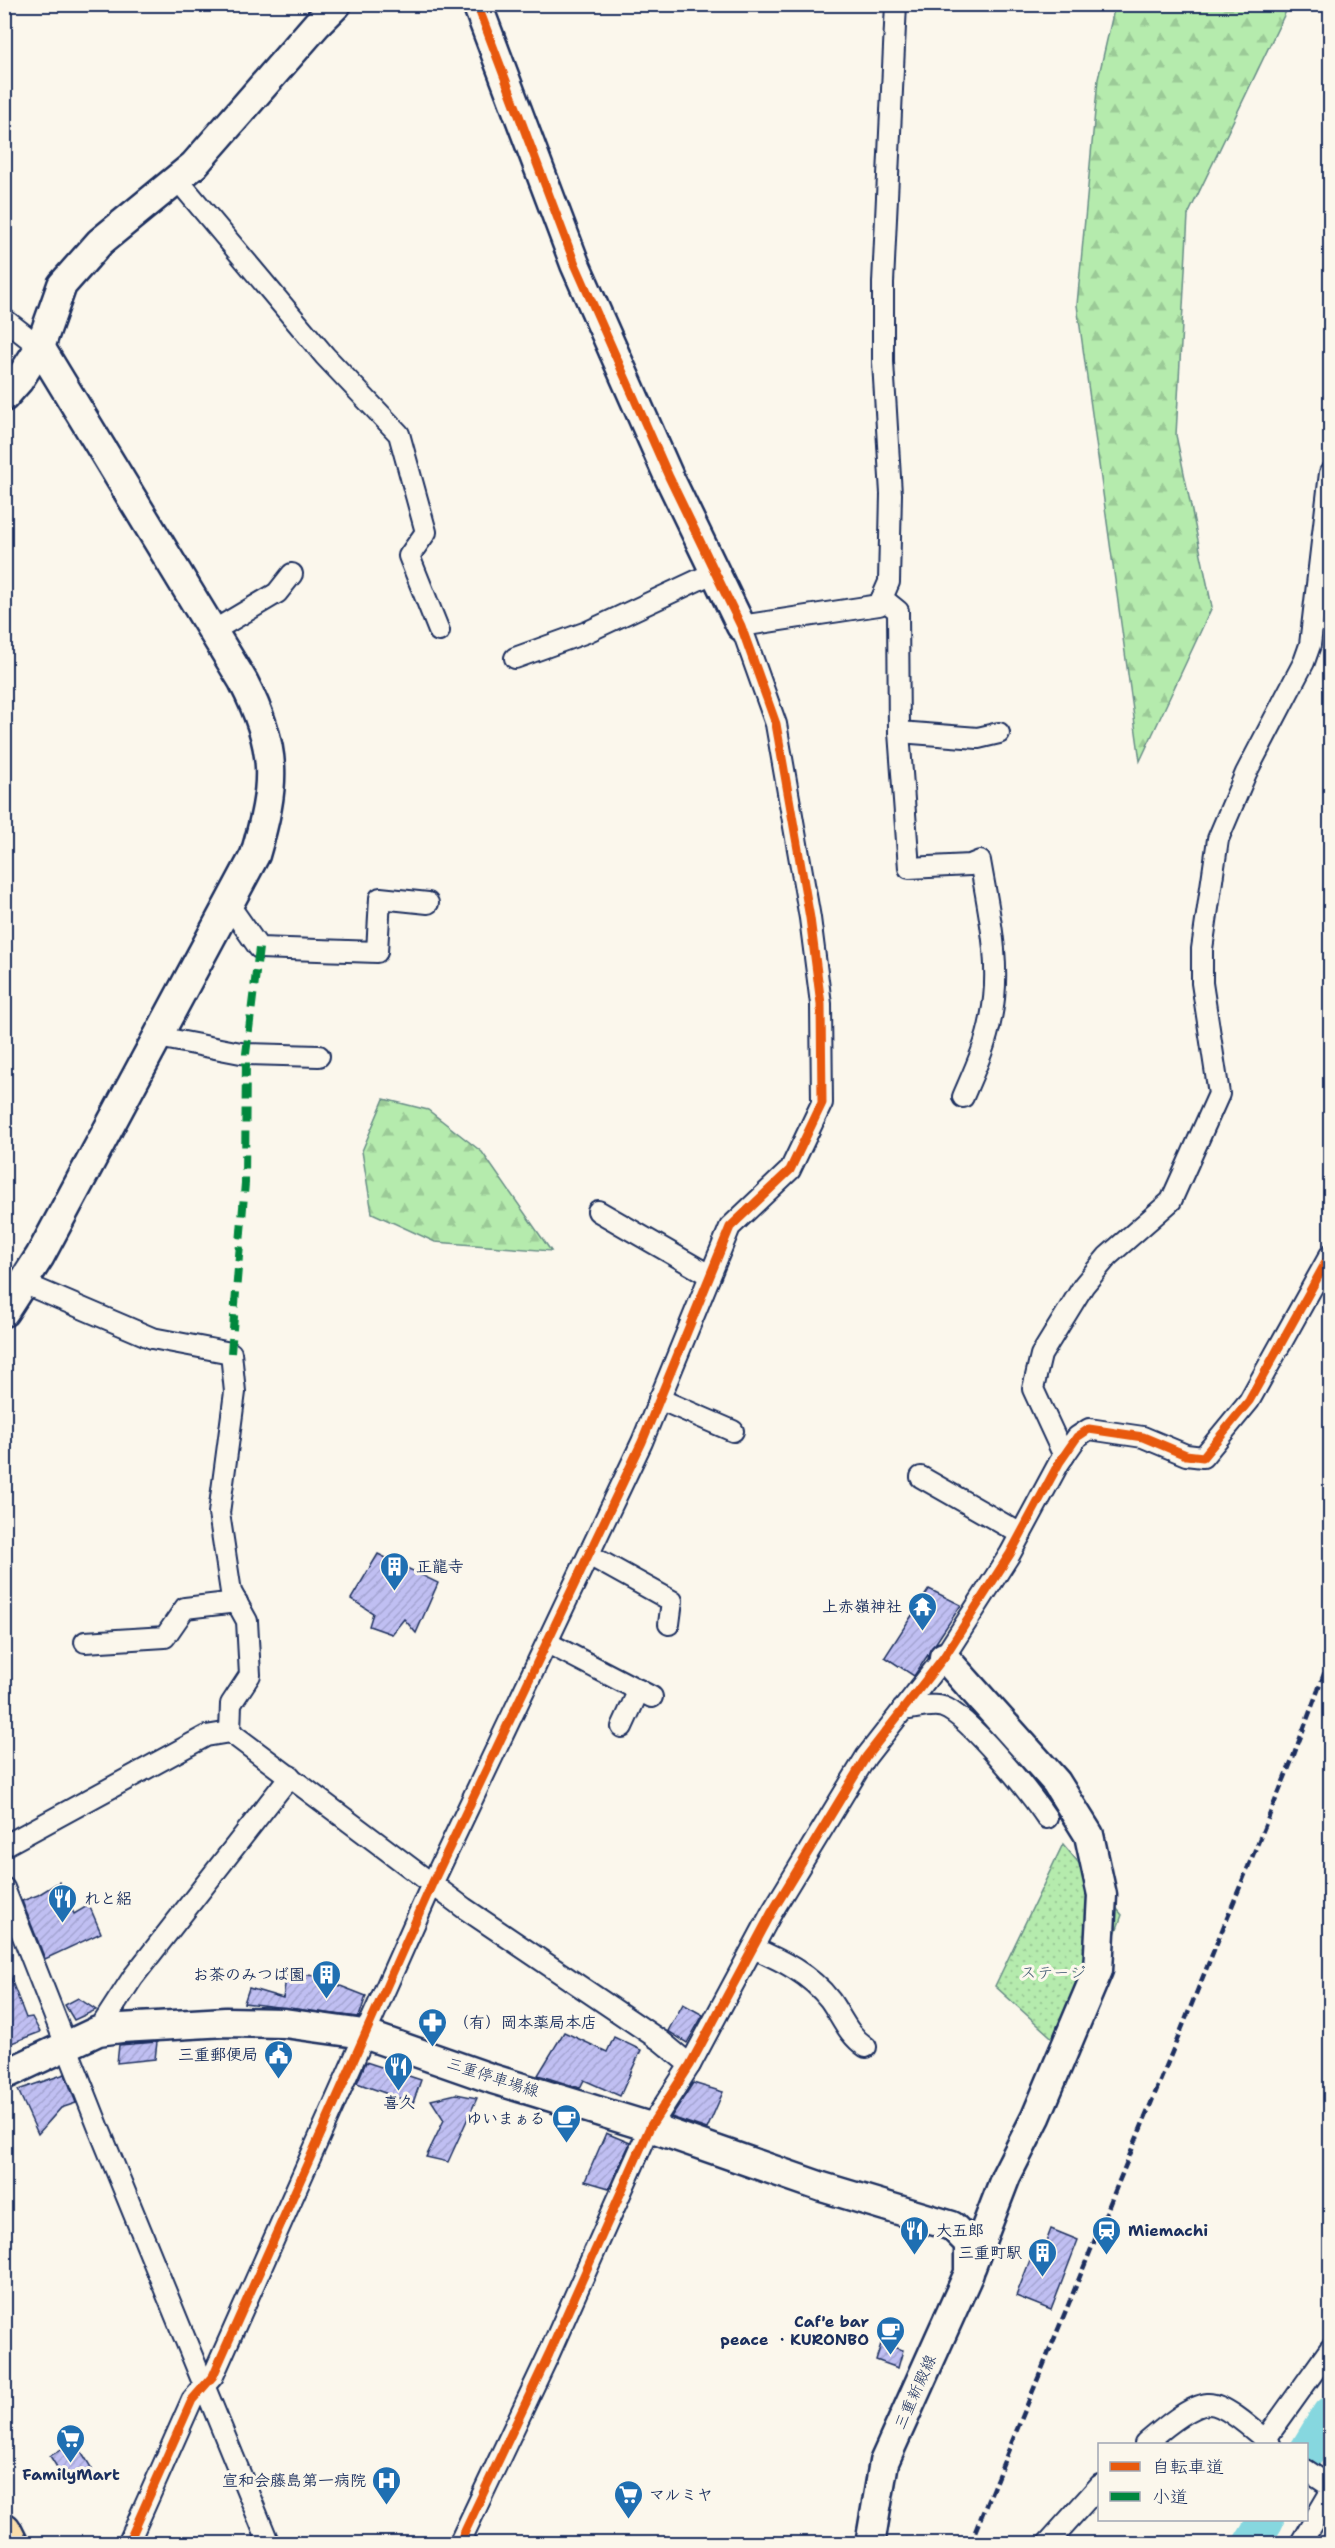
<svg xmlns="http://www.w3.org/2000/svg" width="1335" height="2548" viewBox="0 0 1335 2548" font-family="'Shantell Sans','Klee One',sans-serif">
	<defs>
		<pattern id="grass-dots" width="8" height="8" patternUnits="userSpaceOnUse" patternTransform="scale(1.5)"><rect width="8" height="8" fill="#b5ebad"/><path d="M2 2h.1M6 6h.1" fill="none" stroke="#9bca97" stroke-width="1.8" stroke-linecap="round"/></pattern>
		<pattern id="forest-firs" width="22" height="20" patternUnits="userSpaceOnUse" patternTransform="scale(1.5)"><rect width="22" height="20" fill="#b5ebad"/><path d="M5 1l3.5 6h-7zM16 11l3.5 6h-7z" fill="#9bca97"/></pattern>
		<pattern id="building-hatch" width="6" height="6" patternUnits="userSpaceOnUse" patternTransform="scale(1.5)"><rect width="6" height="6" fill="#c0bff2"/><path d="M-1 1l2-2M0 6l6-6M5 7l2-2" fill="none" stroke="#a4a4d2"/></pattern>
	</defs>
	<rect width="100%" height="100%" fill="#fbf7ec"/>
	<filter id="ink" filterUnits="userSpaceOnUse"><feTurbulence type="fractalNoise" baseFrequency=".0167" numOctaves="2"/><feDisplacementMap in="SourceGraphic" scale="12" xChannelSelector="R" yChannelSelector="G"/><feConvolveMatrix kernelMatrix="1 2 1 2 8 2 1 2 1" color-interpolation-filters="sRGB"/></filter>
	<g filter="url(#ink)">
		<!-- grass -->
		<polygon fill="url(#grass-dots)" stroke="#688d86" stroke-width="1.5" points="1063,1844 1122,1915 1071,2055 995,1986"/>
		<!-- forest -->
		<g fill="url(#forest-firs)" stroke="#688d86" stroke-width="1.5">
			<polygon points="1115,5 1289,5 1188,215 1176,435 1212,607 1140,761 1077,305 1098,79"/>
			<polygon points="384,1099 428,1110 482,1152 551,1251 435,1242 372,1213 362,1151"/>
		</g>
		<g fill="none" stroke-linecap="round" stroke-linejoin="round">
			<!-- river -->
			<g stroke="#86d7df" stroke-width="36">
				<polyline points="1306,2453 1330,2414"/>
				<polyline points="1251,2544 1266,2520"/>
			</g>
		</g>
		<!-- building -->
		<g fill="url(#building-hatch)" stroke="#1b2f5e" stroke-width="1.5">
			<polygon points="378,1554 438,1583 416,1633 404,1619 392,1634 369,1626 373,1613 351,1599"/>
			<polygon points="929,1589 961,1605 914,1676 885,1657"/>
			<polygon points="59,1882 74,1914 89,1905 101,1933 45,1959 22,1901 38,1895"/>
			<polygon points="6,1966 26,2018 32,2017 40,2032 4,2046"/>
			<polygon points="287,1972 315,1976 366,1996 359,2017 244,2003 249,1988 283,1998"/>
			<polygon points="78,1998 96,2010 74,2020 65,2005"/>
			<polygon points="683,2004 703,2015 687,2043 668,2031"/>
			<polygon points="564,2032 607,2052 614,2037 641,2050 620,2096 584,2080 580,2088 538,2075"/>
			<polygon points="157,2042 155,2059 117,2063 119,2045"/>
			<polygon points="366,2062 421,2080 413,2103 357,2083"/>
			<polygon points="65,2074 76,2103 61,2108 38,2134 18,2090"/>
			<polygon points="693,2083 723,2092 707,2129 671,2117"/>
			<polygon points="456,2094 477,2098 448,2162 426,2157 444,2120 431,2100"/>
			<polygon points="606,2133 630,2143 609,2188 585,2181"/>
			<polygon points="1051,2229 1078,2240 1051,2310 1016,2296 1032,2255 1040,2258"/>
			<polygon points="881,2344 903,2350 898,2368 876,2360"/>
			<polygon points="75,2441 92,2469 68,2485 50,2456"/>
		</g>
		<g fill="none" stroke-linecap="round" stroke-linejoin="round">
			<defs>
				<g id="street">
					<polyline points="177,179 325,356 399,434 426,532 409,556 439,631"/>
					<polyline points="4,319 40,347"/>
					<path d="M882,598L898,611L899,732L909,868L970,865L980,861C989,913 1002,966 991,1018C986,1046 974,1071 963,1097"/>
					<polyline points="213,631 277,593 292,574"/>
					<polyline points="515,658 587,632 715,572"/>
					<polyline points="899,732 978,738 999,733"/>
					<polyline points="229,905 259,948 377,952 380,898 428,903"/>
					<polyline points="158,1037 246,1054 319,1056"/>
					<polyline points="598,1211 709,1275"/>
					<polyline points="23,1283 152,1338 231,1353 235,1392 219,1513 231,1592 247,1621 250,1675 231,1704 230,1732"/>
					<polyline points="659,1399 733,1431"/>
					<polyline points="1064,1456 1033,1389 1041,1355 1084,1285 1108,1256 1171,1201 1219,1094 1202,983 1202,949 1218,839 1246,773 1304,662 1310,645 1330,473"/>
					<polyline points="921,1477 1021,1534"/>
					<polyline points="589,1555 672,1601 669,1624"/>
					<polyline points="85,1642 165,1637 185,1608 237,1602"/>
					<polyline points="548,1643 652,1697"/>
					<path d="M902,1710C914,1709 933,1703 943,1707C969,1716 1030,1793 1047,1818"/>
					<polyline points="622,1727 639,1690"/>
					<polyline points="4,1846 206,1736 230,1732 464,1908 661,2041 690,2065"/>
					<polyline points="4,1888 100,2131 269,2544"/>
					<path d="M753,1948C781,1960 810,1974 830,2000C842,2017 848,2035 866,2047"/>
					<polyline points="98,2031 133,1977 290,1776"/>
					<polyline points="1265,2440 1330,2349"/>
					<path d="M1145,2444C1159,2432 1188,2406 1208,2404C1225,2403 1257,2433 1270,2444"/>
					<polyline points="1306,2470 1330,2486"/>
					<polyline points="128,2544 192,2400 213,2376 432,1884 642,1442 730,1227 790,1170 822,1103 821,1004 810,918 776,724 741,626 879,605 889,582 891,494 883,362 883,283 896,4"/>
					<polyline points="459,2544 549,2354 650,2127 690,2065 772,1912 866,1757 944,1657 1010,1554 1059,1463 1077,1437 1089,1429 1143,1437 1186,1455 1203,1457 1249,1401 1330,1255"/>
					<polyline points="1047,2544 1100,2485"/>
					<polyline points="1300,2544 1330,2493"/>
				</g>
				<g id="secondary">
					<polyline points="477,4 575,264 669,477 741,626"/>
					<polyline points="4,397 19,380 40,347 62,285 100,242 194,165 317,24 337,4"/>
					<path d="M4,1312L40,1256L255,855C276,784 278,748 243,681L40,347"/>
					<polyline points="944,1657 1056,1782 1089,1835 1102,1895 1098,1970 1036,2117 1006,2176 971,2267"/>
					<polyline points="4,2075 98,2031 121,2028 226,2022 284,2023 364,2034 493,2079 650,2127 822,2187 952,2226 969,2243 969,2273 884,2462 870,2544"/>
				</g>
				<polyline id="highway" points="4,2530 11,2544"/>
			</defs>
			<!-- street casing -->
			<use href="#street" stroke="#1b2f5e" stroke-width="24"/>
			<!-- secondary casing -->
			<use href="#secondary" stroke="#1b2f5e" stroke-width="33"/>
			<!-- highway casing -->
			<use href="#highway" stroke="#1b2f5e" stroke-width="38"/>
			<!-- street -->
			<use href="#street" stroke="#fbf7ec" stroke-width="20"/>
			<!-- secondary -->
			<use href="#secondary" stroke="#fbf7ec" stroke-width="28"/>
			<!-- highway -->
			<use href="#highway" stroke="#faddab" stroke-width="33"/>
			<!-- rail -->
			<polyline stroke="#1b2f5e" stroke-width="4.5" stroke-dasharray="9 4.5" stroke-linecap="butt" points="970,2544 1292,1760 1330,1658"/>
			<!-- quiet -->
			<polyline stroke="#00873e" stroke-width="8" stroke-dasharray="15 8" stroke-linecap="butt" points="231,1353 245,1183 246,1054 259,948"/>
			<defs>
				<g id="cycleway">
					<polyline points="128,2544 192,2400 213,2376 432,1884 642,1442 730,1227 790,1170 822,1103 821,1004 810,918 776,724 741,626 669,477 575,264 477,4"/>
					<polyline points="459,2544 549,2354 650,2127 690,2065 772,1912 866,1757 944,1657 1010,1554 1059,1463 1077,1437 1089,1429 1143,1437 1186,1455 1203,1457 1249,1401 1330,1255"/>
				</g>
			</defs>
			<!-- cycleway casing -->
			<use href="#cycleway" stroke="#fbf7ec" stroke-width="13"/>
			<!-- cycleway -->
			<use href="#cycleway" stroke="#e8590c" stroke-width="9"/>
		</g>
	</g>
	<!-- icons -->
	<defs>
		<symbol id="building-pin" viewBox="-11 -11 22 30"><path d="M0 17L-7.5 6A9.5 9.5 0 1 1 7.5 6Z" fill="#1f6fb2" stroke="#fbf7ec"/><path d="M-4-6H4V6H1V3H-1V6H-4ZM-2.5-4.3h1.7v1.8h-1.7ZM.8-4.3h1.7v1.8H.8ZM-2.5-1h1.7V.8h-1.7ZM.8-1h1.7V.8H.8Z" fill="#fff"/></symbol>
		<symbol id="temple-pin" viewBox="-11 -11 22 30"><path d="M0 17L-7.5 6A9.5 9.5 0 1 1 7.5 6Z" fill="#1f6fb2" stroke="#fbf7ec"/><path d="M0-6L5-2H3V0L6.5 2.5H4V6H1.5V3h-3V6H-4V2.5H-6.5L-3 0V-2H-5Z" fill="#fff"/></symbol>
		<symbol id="restaurant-pin" viewBox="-11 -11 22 30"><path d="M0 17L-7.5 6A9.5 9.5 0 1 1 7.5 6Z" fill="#1f6fb2" stroke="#fbf7ec"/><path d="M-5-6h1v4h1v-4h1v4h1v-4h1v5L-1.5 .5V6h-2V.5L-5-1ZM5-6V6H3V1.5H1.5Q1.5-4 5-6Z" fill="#fff"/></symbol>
		<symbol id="pharmacy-pin" viewBox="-11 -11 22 30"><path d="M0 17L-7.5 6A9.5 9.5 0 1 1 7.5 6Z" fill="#1f6fb2" stroke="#fbf7ec"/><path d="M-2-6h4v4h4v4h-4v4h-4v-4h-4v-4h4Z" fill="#fff"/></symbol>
		<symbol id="civic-pin" viewBox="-11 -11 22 30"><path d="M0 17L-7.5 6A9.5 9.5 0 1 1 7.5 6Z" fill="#1f6fb2" stroke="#fbf7ec"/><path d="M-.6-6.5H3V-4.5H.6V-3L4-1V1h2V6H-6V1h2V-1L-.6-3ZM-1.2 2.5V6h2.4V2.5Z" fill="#fff"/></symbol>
		<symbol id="cafe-pin" viewBox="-11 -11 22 30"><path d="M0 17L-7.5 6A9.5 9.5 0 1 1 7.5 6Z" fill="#1f6fb2" stroke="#fbf7ec"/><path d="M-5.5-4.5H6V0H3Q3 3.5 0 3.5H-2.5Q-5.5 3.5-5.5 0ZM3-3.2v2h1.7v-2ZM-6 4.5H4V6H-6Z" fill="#fff"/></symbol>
		<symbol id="station-pin" viewBox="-11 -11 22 30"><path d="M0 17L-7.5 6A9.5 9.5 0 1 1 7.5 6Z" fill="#1f6fb2" stroke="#fbf7ec"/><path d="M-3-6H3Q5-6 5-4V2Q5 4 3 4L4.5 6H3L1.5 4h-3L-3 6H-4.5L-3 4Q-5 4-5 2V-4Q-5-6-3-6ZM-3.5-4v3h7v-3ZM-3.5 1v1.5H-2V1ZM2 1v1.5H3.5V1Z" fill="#fff"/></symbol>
		<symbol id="supermarket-pin" viewBox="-11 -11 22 30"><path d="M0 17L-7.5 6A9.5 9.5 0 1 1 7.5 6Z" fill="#1f6fb2" stroke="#fbf7ec"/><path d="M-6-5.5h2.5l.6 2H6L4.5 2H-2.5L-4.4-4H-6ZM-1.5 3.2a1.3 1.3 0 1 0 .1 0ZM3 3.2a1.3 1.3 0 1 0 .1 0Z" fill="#fff"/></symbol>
		<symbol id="hospital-pin" viewBox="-11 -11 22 30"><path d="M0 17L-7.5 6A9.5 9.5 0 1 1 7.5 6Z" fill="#1f6fb2" stroke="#fbf7ec"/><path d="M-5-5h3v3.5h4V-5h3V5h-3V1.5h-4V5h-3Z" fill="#fff"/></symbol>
	</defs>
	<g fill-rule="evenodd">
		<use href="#building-pin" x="378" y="1550" width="33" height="45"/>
		<use href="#temple-pin" x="906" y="1590" width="33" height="45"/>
		<use href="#restaurant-pin" x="46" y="1882" width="33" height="45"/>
		<use href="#building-pin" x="310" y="1958" width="33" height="45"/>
		<use href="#pharmacy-pin" x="416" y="2006" width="33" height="45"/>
		<use href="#civic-pin" x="262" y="2038" width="33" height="45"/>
		<use href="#restaurant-pin" x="382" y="2050" width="33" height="45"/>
		<use href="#cafe-pin" x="550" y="2102" width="33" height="45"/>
		<use href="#restaurant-pin" x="898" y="2214" width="33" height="45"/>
		<use href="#station-pin" x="1090" y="2214" width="33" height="45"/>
		<use href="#building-pin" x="1026" y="2236" width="33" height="45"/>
		<use href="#cafe-pin" x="874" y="2314" width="33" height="45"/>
		<use href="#supermarket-pin" x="54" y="2422" width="33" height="45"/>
		<use href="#hospital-pin" x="370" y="2464" width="33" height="45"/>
		<use href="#supermarket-pin" x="612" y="2478" width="33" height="45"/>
	</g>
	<g text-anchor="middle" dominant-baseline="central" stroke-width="6" stroke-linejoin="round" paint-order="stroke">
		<!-- poi labels -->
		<g font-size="16" font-weight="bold" fill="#1b2f5e" stroke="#fbf7ec" text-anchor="end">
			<text x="416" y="1566" text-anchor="start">正龍寺</text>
			<text x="902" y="1606">上赤嶺神社</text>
			<text x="84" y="1898" text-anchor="start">れと絽</text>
			<text x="305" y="1974">お茶のみつば園</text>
			<text x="453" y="2022" text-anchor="start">（有）岡本薬局本店</text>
			<text x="258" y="2054">三重郵便局</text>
			<text x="399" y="2102" text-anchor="middle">喜久</text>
			<text x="546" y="2118">ゆいまぁる</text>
			<text x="936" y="2230" text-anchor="start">大五郎</text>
			<text x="1128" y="2230" text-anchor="start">Miemachi</text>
			<text x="1022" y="2252">三重町駅</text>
			<text x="869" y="2321">Caf'e bar<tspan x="869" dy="18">peace ・KURONBO</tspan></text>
			<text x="71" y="2474" text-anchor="middle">FamilyMart</text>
			<text x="366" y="2480">宣和会藤島第一病院</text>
			<text x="649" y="2494" text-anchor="start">マルミヤ</text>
		</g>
		<!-- park labels -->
		<g font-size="16" fill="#3a556e" stroke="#fbf7ec">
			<text x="1053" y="1972">ステージ</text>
		</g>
		<!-- street labels -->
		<g font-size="16" fill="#1b2f5e" stroke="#fbf7ec">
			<text transform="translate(493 2077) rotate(18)">三重停車場線</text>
			<text transform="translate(915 2392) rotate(-66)">三重新殿線</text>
		</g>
	</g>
	<!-- margin -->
	<rect width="1335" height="2548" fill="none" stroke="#fbf7ec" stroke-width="24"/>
	<rect x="12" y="12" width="1311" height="2524" fill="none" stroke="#1b2f5e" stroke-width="2" filter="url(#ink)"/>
	<!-- legend -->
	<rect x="1098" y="2443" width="210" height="78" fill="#fbf7ec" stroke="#a1a7b3" stroke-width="1.5"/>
	<rect x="1110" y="2462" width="30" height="9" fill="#e8590c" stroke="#a1a7b3" stroke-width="1.5"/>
	<text x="1152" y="2473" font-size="18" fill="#1b2f5e">自転車道</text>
	<rect x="1110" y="2492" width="30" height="9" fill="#00873e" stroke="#a1a7b3" stroke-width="1.5"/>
	<text x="1152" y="2503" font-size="18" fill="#1b2f5e">小道</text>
</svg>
